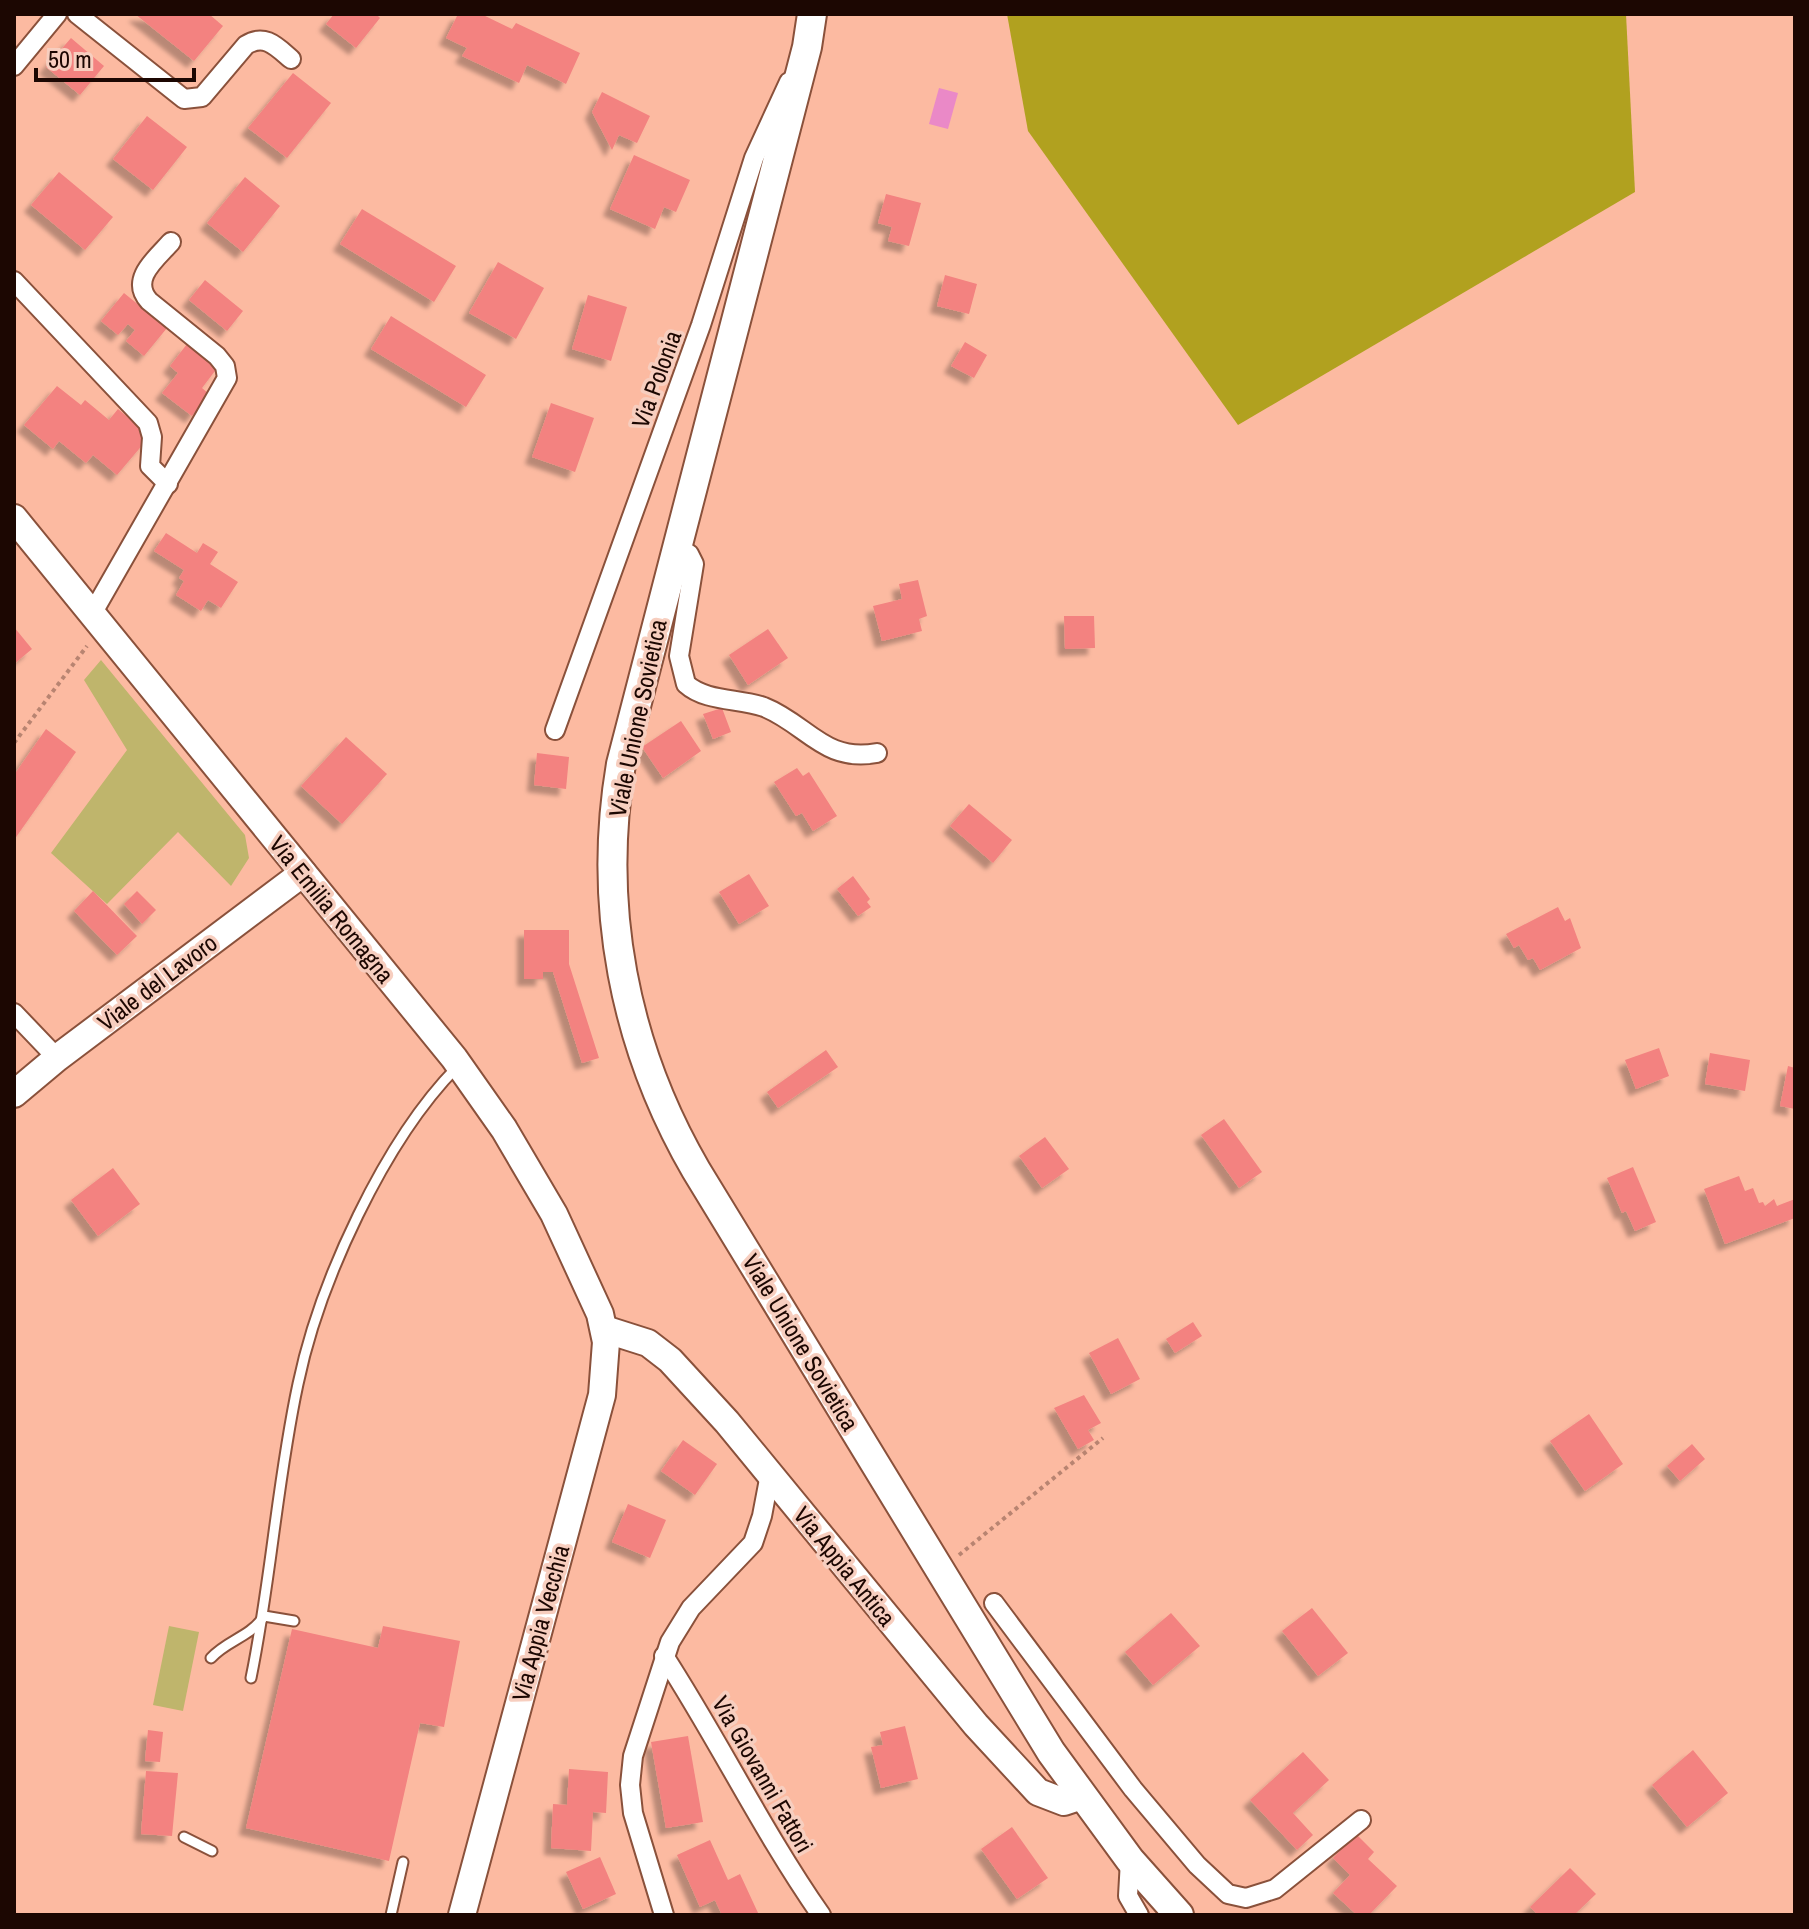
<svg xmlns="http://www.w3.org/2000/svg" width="1809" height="1929" viewBox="0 0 1809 1929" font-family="'Archivo Narrow',sans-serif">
	<defs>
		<filter id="shadow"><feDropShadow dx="-7" dy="7" stdDeviation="2" flood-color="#0004"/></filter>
	</defs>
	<rect width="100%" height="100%" fill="#fcbaa1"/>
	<!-- green -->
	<g fill="#bfb56c">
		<polygon points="101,660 245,835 249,858 231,886 178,832 107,904 51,853 127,750 84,680"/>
		<polygon points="169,1626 199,1632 183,1711 153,1705"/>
	</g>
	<!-- forest -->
	<polygon fill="#b1a11f" points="1007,14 1626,14 1635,192 1238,425 1028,131"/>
	<!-- water -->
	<polygon fill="#ea89c7" points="939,88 958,93 948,129 929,124"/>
	<!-- building -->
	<g fill="#f38280" filter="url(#shadow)">
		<polygon points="135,14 209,14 223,26 194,61"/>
		<polygon points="334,14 376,14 380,18 356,48 326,24"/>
		<polygon points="458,14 481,14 512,29 516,23 580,53 566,84 527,65 519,83 462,56 467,48 446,38"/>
		<polygon points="71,38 104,66 80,95 46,67"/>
		<polygon points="293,73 331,103 287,158 248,128"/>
		<polygon points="602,92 650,116 637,143 619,135 612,150 592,112"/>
		<polygon points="147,116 187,147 153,190 113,159"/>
		<polygon points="634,155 690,180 676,212 664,207 655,229 610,209"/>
		<polygon points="59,172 113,217 85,250 31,205"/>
		<polygon points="245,177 280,206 243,252 207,223"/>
		<polygon points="886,194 921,203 909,246 888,241 892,227 878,223"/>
		<polygon points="362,209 456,266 434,302 340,244"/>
		<polygon points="498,262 544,288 516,339 469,313"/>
		<polygon points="945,275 977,284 969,314 937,306"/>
		<polygon points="205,280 243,311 227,331 189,300"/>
		<polygon points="124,293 167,328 144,356 126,341 135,330 128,324 118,335 101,321"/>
		<polygon points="588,295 627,307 611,361 572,349"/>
		<polygon points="391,316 486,375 466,407 371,349"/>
		<polygon points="965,342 987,355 974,378 951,366"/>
		<polygon points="187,344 218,367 202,388 209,394 192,416 162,393 178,373 170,366"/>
		<polygon points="57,386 81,405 85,400 109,420 118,409 150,436 117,475 93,455 86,463 59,441 53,449 24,425"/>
		<polygon points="551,403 594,418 575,472 532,457"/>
		<polygon points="166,533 197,553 203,543 218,552 210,564 238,582 221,608 208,600 201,611 176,595 184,581 179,578 184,570 154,551"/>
		<polygon points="918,580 927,616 919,619 922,631 882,641 873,606 902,599 899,584"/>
		<polygon points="1064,616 1094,616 1095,648 1065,649"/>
		<polygon points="14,627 32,649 14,664"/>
		<polygon points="768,629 788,658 748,685 729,655"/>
		<polygon points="722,708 731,732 713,739 703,714"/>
		<polygon points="681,721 701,751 663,778 642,747"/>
		<polygon points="46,729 76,752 14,840 14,775"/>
		<polygon points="346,737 387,774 342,824 301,786"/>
		<polygon points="537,753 569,757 566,789 534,785"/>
		<polygon points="797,768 803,776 809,772 837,816 813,831 802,813 796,816 774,782"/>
		<polygon points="969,804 1012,840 993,863 950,826"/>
		<polygon points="749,874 769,906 739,924 719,892"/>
		<polygon points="853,876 870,899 867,902 871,907 858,916 837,889"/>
		<polygon points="93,891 137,936 117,955 74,911"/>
		<polygon points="137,891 156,910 142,924 124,904"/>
		<polygon points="1558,907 1565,921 1570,918 1581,948 1540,970 1533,958 1528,960 1519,945 1514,948 1506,934"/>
		<polygon points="524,930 569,930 569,964 599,1058 582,1063 553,972 543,972 543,979 524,979"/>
		<polygon points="1659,1048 1669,1076 1636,1089 1625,1060"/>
		<polygon points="826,1050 838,1067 778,1108 767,1092"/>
		<polygon points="1710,1053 1750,1060 1745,1091 1705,1084"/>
		<polygon points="1788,1066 1795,1068 1795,1109 1780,1106"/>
		<polygon points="1224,1119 1262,1172 1239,1188 1201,1135"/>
		<polygon points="1045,1137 1069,1169 1042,1188 1019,1156"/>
		<polygon points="1633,1167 1656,1222 1635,1231 1626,1211 1622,1213 1607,1178"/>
		<polygon points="113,1168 140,1204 98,1236 71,1200"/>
		<polygon points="1739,1176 1745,1191 1753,1188 1759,1203 1763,1202 1765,1206 1774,1199 1777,1206 1795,1199 1795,1218 1725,1244 1704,1189"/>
		<polygon points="1193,1322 1202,1336 1175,1353 1166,1339"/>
		<polygon points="1118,1338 1140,1379 1111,1394 1089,1353"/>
		<polygon points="1084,1395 1101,1423 1088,1430 1094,1440 1078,1449 1054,1408"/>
		<polygon points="1589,1414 1623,1464 1585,1491 1550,1441"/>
		<polygon points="683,1440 717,1464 695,1495 661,1471"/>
		<polygon points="1692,1444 1705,1459 1680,1481 1667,1466"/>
		<polygon points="628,1504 666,1520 650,1558 612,1542"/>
		<polygon points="1312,1608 1348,1653 1318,1676 1282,1631"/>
		<polygon points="1171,1613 1200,1646 1153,1685 1125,1652"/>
		<polygon points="383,1626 460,1641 444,1727 420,1723 389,1861 246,1828 292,1629 378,1648"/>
		<polygon points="905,1726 918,1779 881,1788 871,1747 883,1745 880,1732"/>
		<polygon points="148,1730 163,1732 160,1762 145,1761"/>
		<polygon points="688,1736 703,1822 666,1828 651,1742"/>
		<polygon points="1693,1750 1728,1793 1687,1827 1652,1785"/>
		<polygon points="1303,1752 1329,1780 1293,1813 1313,1835 1297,1850 1250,1800"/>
		<polygon points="569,1769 608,1772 606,1813 593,1812 591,1851 551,1848 553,1804 567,1805"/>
		<polygon points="146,1771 178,1773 172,1836 141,1834"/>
		<polygon points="1012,1827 1048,1878 1017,1899 981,1849"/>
		<polygon points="1356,1834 1374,1852 1368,1859 1397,1886 1369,1915 1357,1915 1333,1893 1350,1875 1333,1858"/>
		<polygon points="710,1840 728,1880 740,1874 759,1915 722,1915 715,1900 700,1907 677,1855"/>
		<polygon points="600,1857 616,1894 583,1909 566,1872"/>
		<polygon points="1570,1868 1596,1894 1574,1915 1538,1915 1530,1907"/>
	</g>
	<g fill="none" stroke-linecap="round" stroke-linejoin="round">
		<defs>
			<g id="lane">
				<polyline points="264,1616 294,1621"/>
				<path d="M211,1658C226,1641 249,1637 262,1619"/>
				<path d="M251,1678C271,1581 277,1481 298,1384C319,1283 384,1141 457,1067"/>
				<polyline points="184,1837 212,1851"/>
				<polyline points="391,1915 403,1862"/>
			</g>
			<g id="street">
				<path d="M77,14L184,99L202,97L246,45C265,33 277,47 291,59"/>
				<polyline points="14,66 57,14"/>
				<polyline points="14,281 148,423 152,437 150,466 168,484"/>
				<path d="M677,547L689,554L694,564L679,656L686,684C706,702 739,698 764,707C807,724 824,763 877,753"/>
				<path d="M92,614L227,378L225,366L217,356L149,301C129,279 157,258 171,242"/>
				<polyline points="555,730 701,325 754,158 789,82"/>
				<polyline points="14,1013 57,1058"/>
				<polyline points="994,1603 1133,1789 1197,1865 1228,1894 1246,1898 1275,1889 1361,1820"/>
				<path d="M664,1656C719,1741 763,1832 821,1915"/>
				<polyline points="1130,1860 1128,1896 1139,1915"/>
				<polyline points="664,1915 633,1813 630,1785 633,1756 670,1642 691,1608 753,1543 762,1516 770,1474"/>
			</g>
			<g id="secondary">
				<polyline points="14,518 454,1058 504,1129 554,1214 600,1314 606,1342 602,1395 462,1915"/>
				<polyline points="14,1094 57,1058 303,873"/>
				<polyline points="604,1329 648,1343 670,1360 727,1422 976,1725 1038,1792 1064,1802 1082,1796"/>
			</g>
			<path id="primary" d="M812,14L807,47L621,764C597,905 624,1046 696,1170L1051,1752L1130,1860L1179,1915"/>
		</defs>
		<!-- lane casing -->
		<use href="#lane" stroke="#8a513b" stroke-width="13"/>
		<!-- street casing -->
		<use href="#street" stroke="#8a513b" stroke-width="22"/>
		<!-- secondary casing -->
		<use href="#secondary" stroke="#8a513b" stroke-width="30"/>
		<!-- primary casing -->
		<use href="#primary" stroke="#8a513b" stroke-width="32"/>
		<!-- path -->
		<g stroke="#b88471" stroke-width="4" stroke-dasharray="4 4" stroke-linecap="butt">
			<polyline points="14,743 87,646"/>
			<polyline points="959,1555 1103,1438"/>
		</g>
		<!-- lane -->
		<use href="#lane" stroke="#fff" stroke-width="9"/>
		<!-- street -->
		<use href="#street" stroke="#fff" stroke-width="18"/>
		<!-- secondary -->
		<use href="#secondary" stroke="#fff" stroke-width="26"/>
		<!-- primary -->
		<use href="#primary" stroke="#fff" stroke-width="28"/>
	</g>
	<g text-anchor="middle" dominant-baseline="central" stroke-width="7" stroke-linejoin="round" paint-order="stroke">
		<!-- street labels -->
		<g font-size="24" fill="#1c0702" stroke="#f7cebf">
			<text transform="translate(656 379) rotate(-70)">Via Polonia</text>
			<text transform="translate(637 718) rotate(-78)">Viale Unione Sovietica</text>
			<text transform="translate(332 909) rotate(51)">Via Emilia Romagna</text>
			<text transform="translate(157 982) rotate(-37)">Viale del Lavoro</text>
			<text transform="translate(801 1342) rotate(59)">Viale Unione Sovietica</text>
			<text transform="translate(845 1566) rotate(51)">Via Appia Antica</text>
			<text transform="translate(540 1623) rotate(-75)">Via Appia Vecchia</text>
			<text transform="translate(763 1774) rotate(60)">Via Giovanni Fattori</text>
		</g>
	</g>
	<!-- border -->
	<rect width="1809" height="1929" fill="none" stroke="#1c0702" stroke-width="32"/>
	<!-- scale -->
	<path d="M36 68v12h158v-12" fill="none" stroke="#1c0702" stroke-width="4"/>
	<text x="48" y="68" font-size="24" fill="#1c0702" stroke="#f7cebf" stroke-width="6" paint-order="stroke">50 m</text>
</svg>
